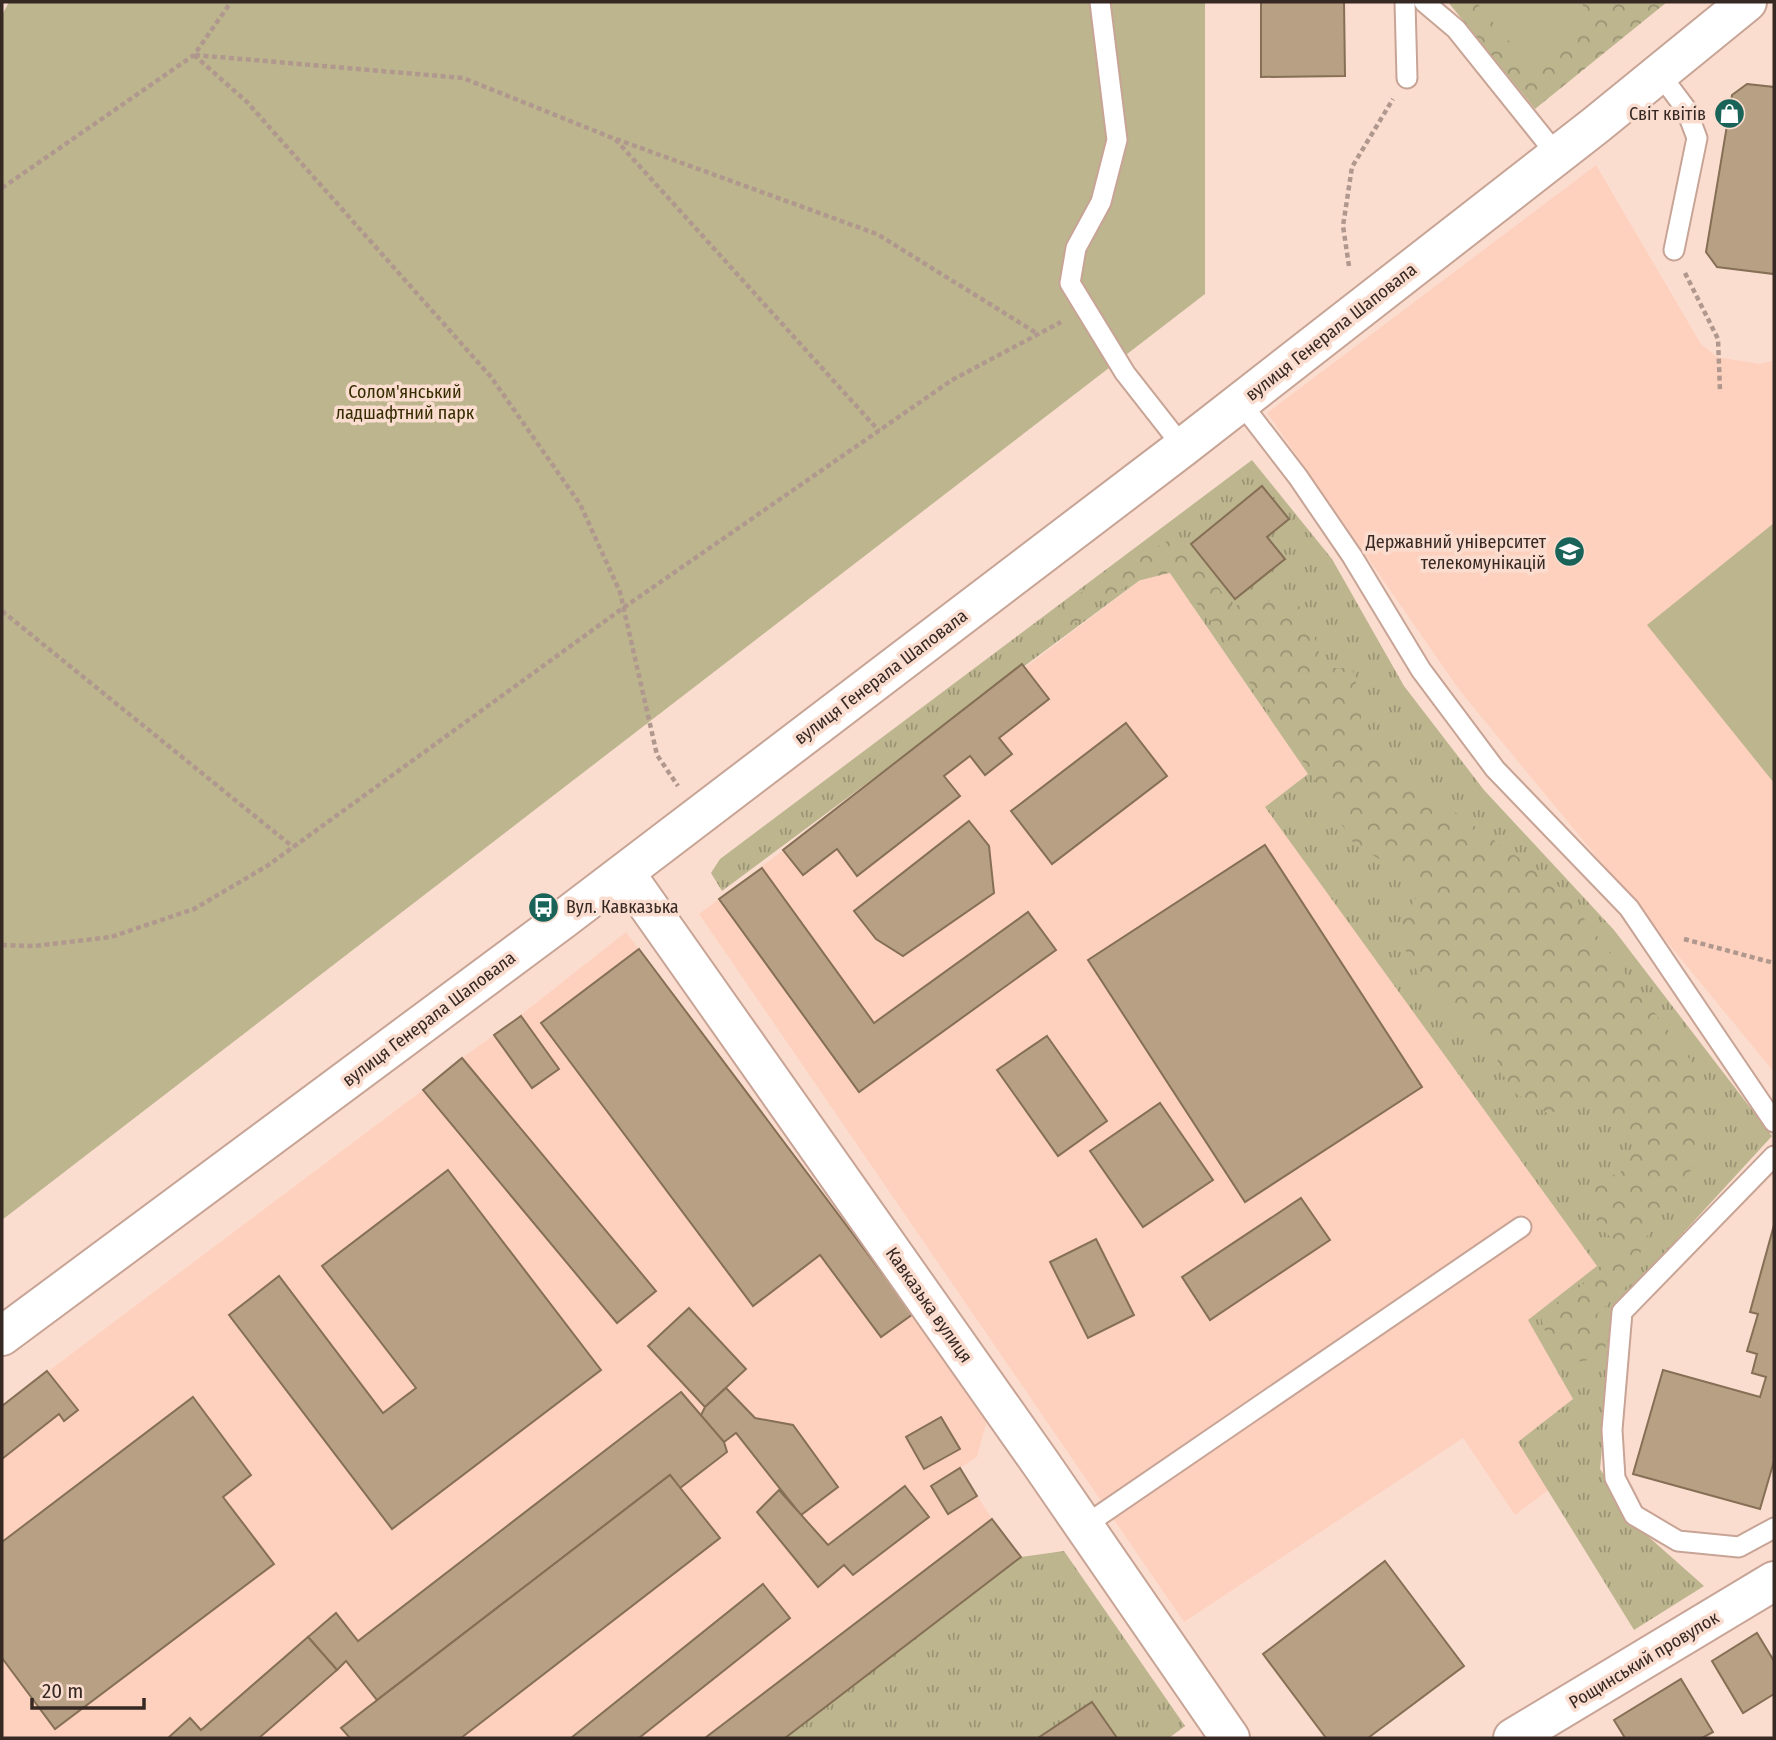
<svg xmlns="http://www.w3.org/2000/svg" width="1776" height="1740" viewBox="0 0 1776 1740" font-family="'Fira Sans Condensed',sans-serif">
	<defs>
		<pattern id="grass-tufts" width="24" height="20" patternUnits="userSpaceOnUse" patternTransform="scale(1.75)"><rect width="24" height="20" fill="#bcb58e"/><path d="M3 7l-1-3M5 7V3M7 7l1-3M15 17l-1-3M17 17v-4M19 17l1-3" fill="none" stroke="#9a9374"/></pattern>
		<pattern id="forest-crowns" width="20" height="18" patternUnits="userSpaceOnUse" patternTransform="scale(1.75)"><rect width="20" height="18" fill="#bcb58e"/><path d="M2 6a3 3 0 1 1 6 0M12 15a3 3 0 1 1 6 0" fill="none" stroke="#9a9374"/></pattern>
	</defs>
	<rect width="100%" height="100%" fill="#fbddd0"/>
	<!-- built -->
	<g fill="#fed1bf">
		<polygon points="1596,165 1701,344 1717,357 1760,364 1774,360 1774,1072 1460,691 1267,413"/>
		<polygon points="1163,563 1643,1261 1606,1304 1582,1465 1515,1515 1463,1438 1184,1622 699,914"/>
		<polygon points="626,932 913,1314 987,1420 977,1457 960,1468 992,1519 1021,1557 785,1738 2,1738 2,1406 423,1090 462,1058 508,1025"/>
	</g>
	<!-- grass -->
	<g fill="url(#grass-tufts)">
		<polygon points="1252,460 1332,559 1404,686 1484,790 1614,930 1772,1136 1616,1306 1600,1469 1642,1531 1704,1586 1634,1630 1518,1442 1573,1399 1528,1320 1597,1266 1265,807 1308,774 1163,563 722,891 711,873 720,859"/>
		<polygon points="1064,1551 1185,1726 1169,1738 1117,1738 1092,1702 1038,1738 785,1738 1021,1557"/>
	</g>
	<!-- forest -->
	<g fill="url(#forest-crowns)">
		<polygon points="1448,2 1667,2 1535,109"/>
		<path d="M1171,539L1185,542L1232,606L1293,597L1309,621L1324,668H1352L1361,701V745L1561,888L1694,1065L1697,1161L1643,1242L1634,1279L1597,1314L1609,1326L1604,1355C1597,1357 1590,1360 1583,1361C1558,1365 1545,1337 1541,1317L1599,1272L1621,1244L1601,1230L1589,1202L1593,1178L1619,1174L1641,1143L1616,1132L1608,1110L1586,1106L1547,1113L1510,1090L1487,1036L1434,1002L1395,931L1422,888L1406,875L1354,844L1284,731L1232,658L1218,623L1206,618L1177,571L1133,582L1105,600L1089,603L1085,616L1067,629L1058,623L1060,608L1119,565L1142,555Z"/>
	</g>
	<!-- green -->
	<g fill="#bcb58e">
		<polygon points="9,2 1205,2 1205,294 2,1220 2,15"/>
		<polygon points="1476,2 1580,2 1597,22 1536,73"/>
		<polygon points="1774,523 1774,783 1647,625"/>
	</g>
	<!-- building -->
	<g fill="#b8a085" stroke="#856f55" stroke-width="2">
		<polygon points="1261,2 1344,2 1345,76 1261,77"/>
		<polygon points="1747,84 1774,87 1774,274 1717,267 1706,252 1732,95"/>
		<polygon points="1262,486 1289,519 1267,537 1285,559 1235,599 1191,544"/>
		<polygon points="1022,664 1049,699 999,738 1012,754 985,775 970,756 944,776 960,796 857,876 837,849 803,875 783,850"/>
		<polygon points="1126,723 1167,776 1052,864 1011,811"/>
		<polygon points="969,821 989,846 994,893 903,956 876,939 854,911"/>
		<polygon points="1265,845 1422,1087 1245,1202 1088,960"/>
		<polygon points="762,868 874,1023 1028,912 1056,950 859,1092 719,899"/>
		<polygon points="639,949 913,1314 881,1337 820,1255 753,1306 541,1023"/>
		<polygon points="521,1016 559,1069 532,1088 494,1035"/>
		<polygon points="1047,1036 1107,1121 1058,1156 997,1070"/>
		<polygon points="462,1058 656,1291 617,1323 423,1090"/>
		<polygon points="1160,1103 1213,1180 1143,1227 1090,1151"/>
		<polygon points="448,1170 601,1370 392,1529 229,1315 279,1276 383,1413 416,1388 322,1266"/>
		<polygon points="1301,1198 1330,1240 1210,1320 1182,1277"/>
		<polygon points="1774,1225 1774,1461 1760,1509 1633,1474 1663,1370 1760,1397 1766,1377 1752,1373 1757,1354 1747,1351 1758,1314 1750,1312"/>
		<polygon points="1096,1239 1134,1315 1088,1338 1050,1262"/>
		<polygon points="689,1308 746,1369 705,1407 648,1346"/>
		<polygon points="47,1371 78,1410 64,1421 59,1414 2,1459 2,1406"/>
		<polygon points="726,1388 755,1418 793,1425 838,1487 801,1515 736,1433 724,1442 700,1417 705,1407"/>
		<polygon points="681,1392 724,1442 727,1452 680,1488 670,1475 377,1700 346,1661 337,1670 308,1637 336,1613 358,1641"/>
		<polygon points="193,1397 251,1475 223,1497 274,1564 55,1729 2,1658 2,1542"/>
		<polygon points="941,1417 960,1449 924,1469 906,1437"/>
		<polygon points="960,1468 977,1496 948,1514 931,1486"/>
		<polygon points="670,1475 720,1538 461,1738 350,1738 341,1728"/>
		<polygon points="905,1486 929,1517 853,1575 844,1565 818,1587 757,1512 779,1490 828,1545"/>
		<polygon points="992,1519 1021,1557 785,1738 705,1738"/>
		<polygon points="1385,1561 1464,1666 1368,1738 1326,1738 1263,1654"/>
		<polygon points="763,1584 790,1618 639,1738 571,1738"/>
		<polygon points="1757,1633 1774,1661 1774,1694 1743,1713 1712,1661"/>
		<polygon points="308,1637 337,1670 259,1738 168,1738 190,1718 201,1730"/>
		<polygon points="1681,1679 1713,1732 1702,1738 1625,1738 1614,1720"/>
		<polygon points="1092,1702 1117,1738 1038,1738"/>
	</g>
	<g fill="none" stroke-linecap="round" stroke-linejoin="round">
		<defs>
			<g id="lane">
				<polyline points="1100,2 1117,140 1101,202 1076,248 1070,283 1125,373 1183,447"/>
				<polyline points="1405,2 1407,78"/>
				<polyline points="1424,2 1456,29 1557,155"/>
				<polyline points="1659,73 1686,109 1697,138 1674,250"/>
				<polyline points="1241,403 1298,477 1352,556 1421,670 1495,769 1629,908 1774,1122"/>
				<polyline points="1774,1156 1622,1312 1612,1430 1615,1478 1634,1515 1678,1541 1739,1547 1774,1528"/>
				<polyline points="1084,1526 1521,1227"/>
			</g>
			<g id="street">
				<polyline points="625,873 1042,1465 1230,1738"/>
				<polyline points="1513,1738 1774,1581"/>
			</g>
			<polyline id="secondary" points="2,1336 562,920 1183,447 1596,125 1747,2"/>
		</defs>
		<!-- lane casing -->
		<use href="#lane" stroke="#c7a495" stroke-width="23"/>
		<!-- street casing -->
		<use href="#street" stroke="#c7a495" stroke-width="42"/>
		<!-- secondary casing -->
		<use href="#secondary" stroke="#c7a495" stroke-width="42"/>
		<!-- path -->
		<g stroke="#b0988e" stroke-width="4.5" stroke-dasharray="5 3.5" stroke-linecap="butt">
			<polyline points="194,55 247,102 491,377 580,504 620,592 657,755 678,786"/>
			<polyline points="195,55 463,78 615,139 879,431"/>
			<polyline points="616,139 877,234 1038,334"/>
			<polyline points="2,188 194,55 231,2"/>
			<polyline points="1349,266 1343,226 1352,167 1393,99"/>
			<polyline points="1685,273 1718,339 1720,391"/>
			<polyline points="2,611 293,847"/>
			<polyline points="1684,939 1774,963"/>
			<polyline points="2,945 35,946 111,937 194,909 267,866 623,608 952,380 1061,322"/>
		</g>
		<!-- lane -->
		<use href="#lane" stroke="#fff" stroke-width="19"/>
		<!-- street -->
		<use href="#street" stroke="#fff" stroke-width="38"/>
		<!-- secondary -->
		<use href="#secondary" stroke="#fff" stroke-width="38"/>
	</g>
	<!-- icons -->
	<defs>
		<symbol id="shop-disc" viewBox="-11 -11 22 22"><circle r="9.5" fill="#1a6358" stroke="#fbddd0"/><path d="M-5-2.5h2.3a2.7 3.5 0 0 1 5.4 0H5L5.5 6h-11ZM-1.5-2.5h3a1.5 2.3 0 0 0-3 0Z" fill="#fff"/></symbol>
		<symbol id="university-disc" viewBox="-11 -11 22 22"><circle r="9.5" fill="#1a6358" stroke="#fbddd0"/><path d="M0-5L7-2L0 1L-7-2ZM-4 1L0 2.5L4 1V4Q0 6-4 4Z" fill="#fff"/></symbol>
		<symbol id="bus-disc" viewBox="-11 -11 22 22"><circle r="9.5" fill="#1a6358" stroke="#fbddd0"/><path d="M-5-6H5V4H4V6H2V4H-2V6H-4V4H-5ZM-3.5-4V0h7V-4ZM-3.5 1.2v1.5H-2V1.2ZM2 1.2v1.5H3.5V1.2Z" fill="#fff"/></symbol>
	</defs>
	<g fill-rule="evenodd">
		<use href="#shop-disc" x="1712" y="96" width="35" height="35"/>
		<use href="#university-disc" x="1552" y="534" width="35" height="35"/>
		<use href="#bus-disc" x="526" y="890" width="35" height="35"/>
	</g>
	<g text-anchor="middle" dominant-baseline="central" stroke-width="7" stroke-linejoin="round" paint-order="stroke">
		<!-- poi labels -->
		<g font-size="18" fill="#362823" stroke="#fbddd0" text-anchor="end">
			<text x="1706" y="114">Світ квітів</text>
			<text x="1546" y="542">Державний університет<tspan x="1546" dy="21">телекомунікацій</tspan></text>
			<text x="566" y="907" text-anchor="start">Вул. Кавказька</text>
		</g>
		<!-- street labels -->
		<g font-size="18" fill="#362823" stroke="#fbddd0">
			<text transform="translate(1331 332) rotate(-38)">вулиця Генерала Шаповала</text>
			<text transform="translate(881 677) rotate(-37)">вулиця Генерала Шаповала</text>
			<text transform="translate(429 1019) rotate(-37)">вулиця Генерала Шаповала</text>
			<text transform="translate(929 1305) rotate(55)">Кавказька вулиця</text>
			<text transform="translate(1644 1660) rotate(-31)">Рощинський провулок</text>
		</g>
		<!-- park labels -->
		<g font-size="18" fill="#352d00" stroke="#fbddd0">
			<text x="405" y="392">Солом'янський<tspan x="405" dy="21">ладшафтний парк</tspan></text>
		</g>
	</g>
	<!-- border -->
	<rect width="1776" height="1740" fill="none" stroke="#362823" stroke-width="7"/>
	<!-- scale -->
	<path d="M32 1698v10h112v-10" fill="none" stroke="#362823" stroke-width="3.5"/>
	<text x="42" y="1698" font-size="21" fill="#362823" stroke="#fbddd0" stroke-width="5" paint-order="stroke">20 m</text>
</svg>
